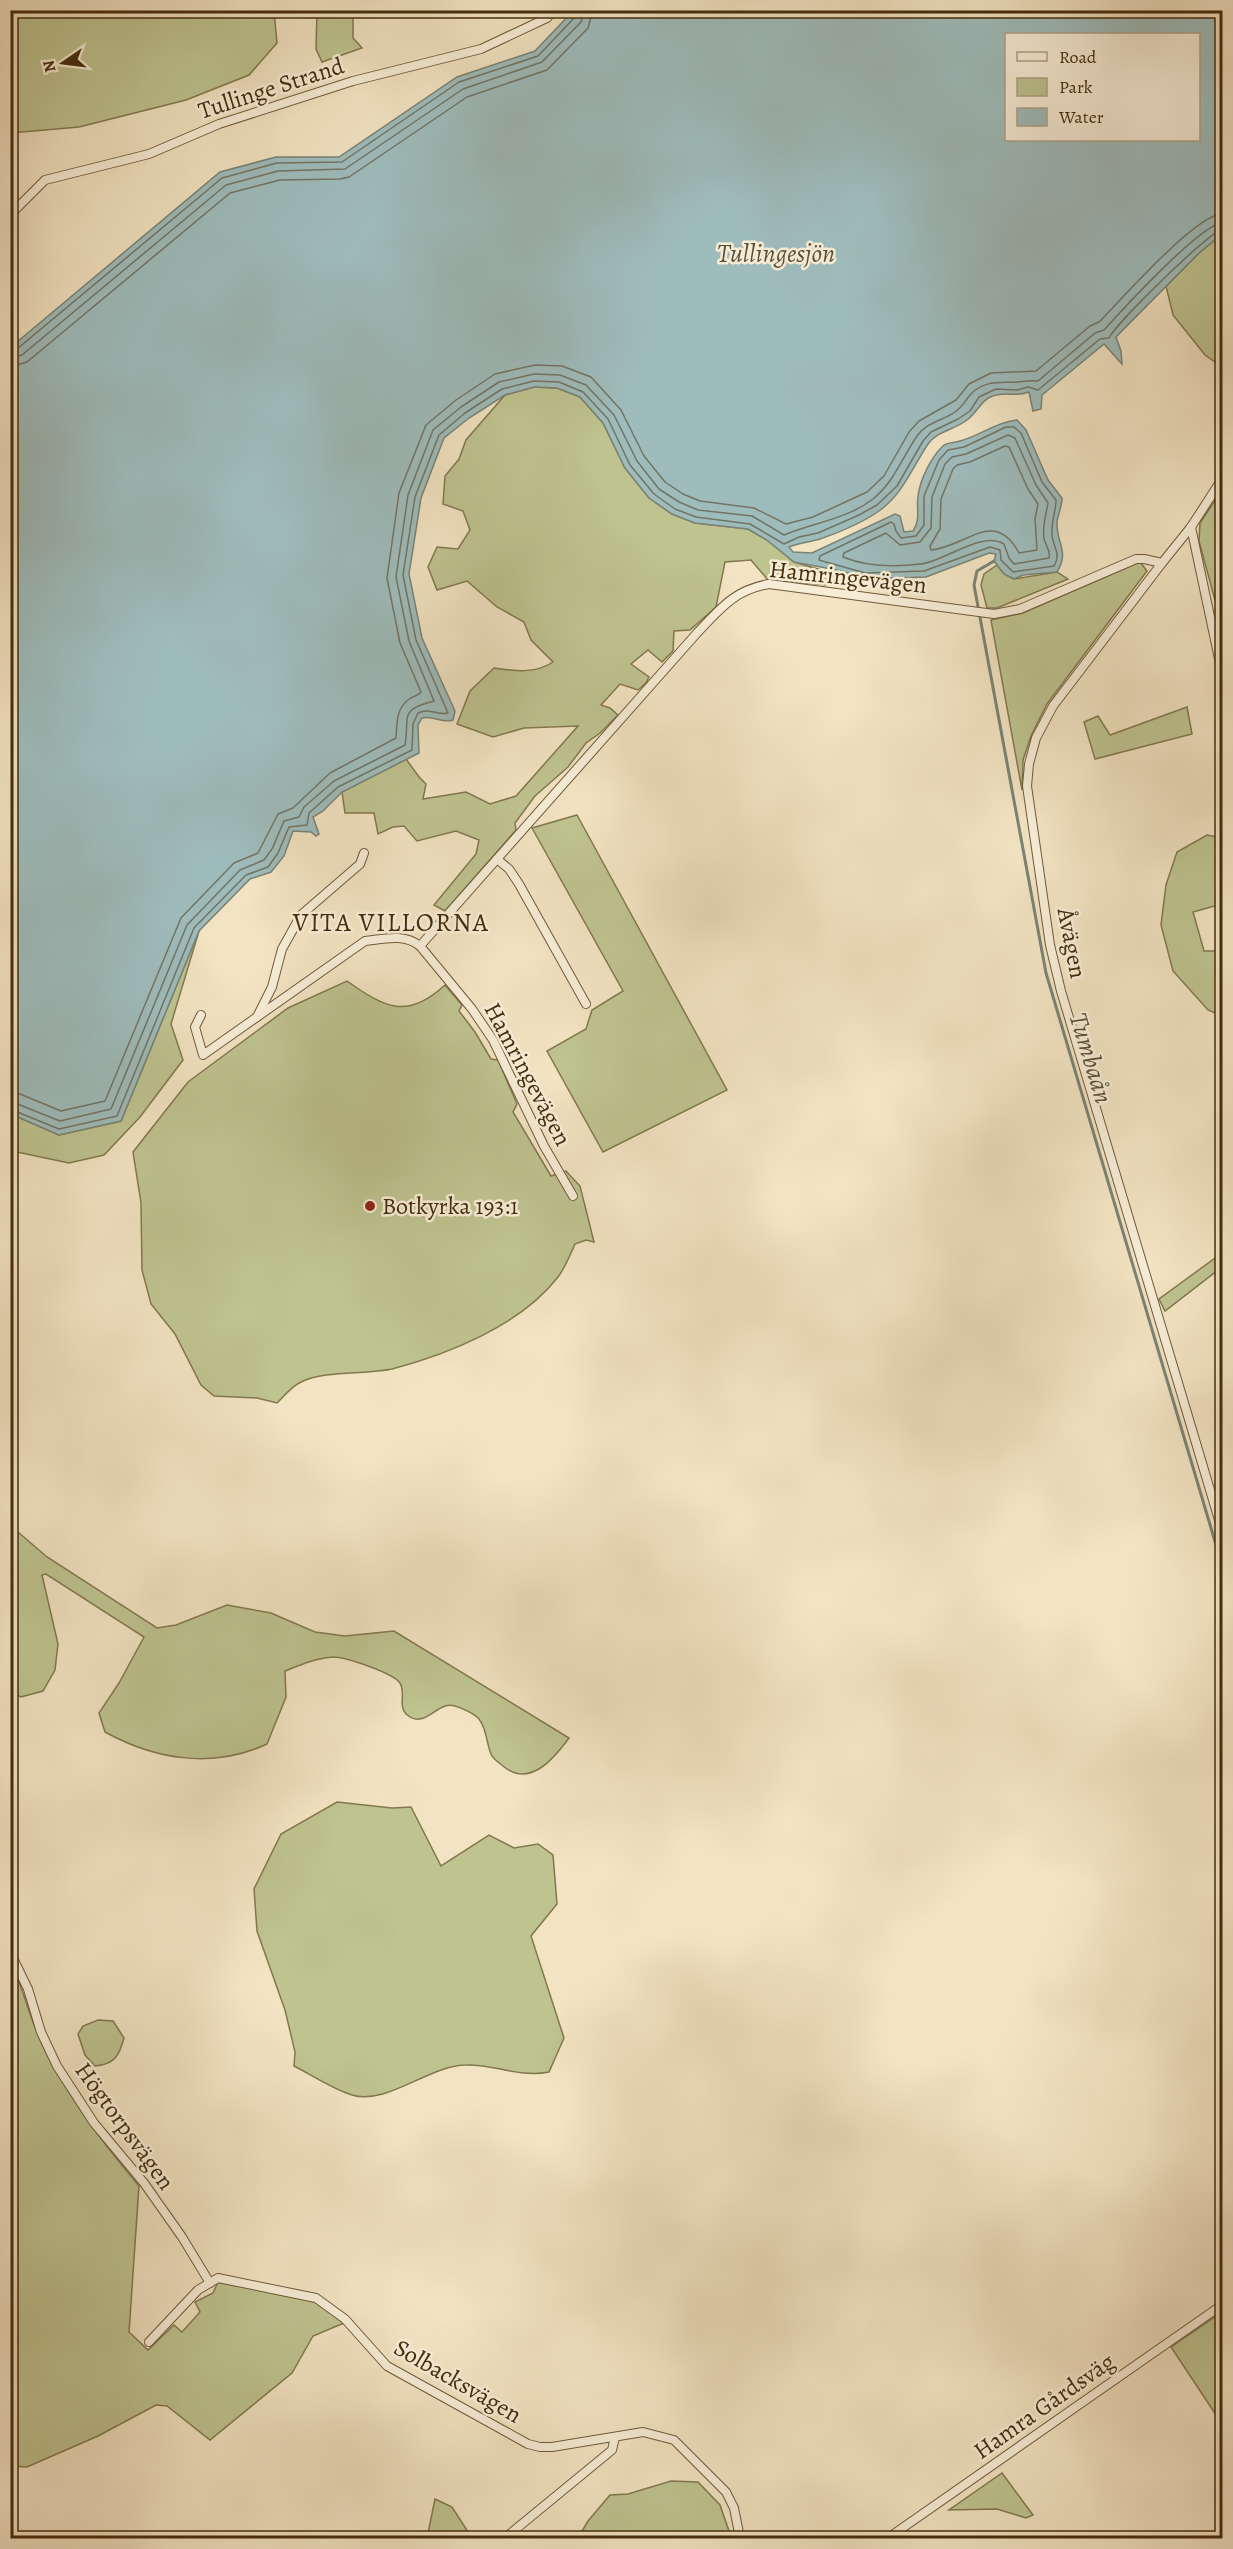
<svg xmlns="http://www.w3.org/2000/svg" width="1233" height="2549" viewBox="0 0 1233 2549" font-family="Alegreya,serif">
	<rect width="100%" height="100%" fill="#f2e3c2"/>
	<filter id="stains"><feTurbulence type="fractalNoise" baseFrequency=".00333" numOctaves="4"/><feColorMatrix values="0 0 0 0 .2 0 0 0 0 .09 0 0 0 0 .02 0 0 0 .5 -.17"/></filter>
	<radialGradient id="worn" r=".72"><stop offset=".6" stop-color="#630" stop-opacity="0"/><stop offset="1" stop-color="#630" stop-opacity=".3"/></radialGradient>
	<!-- green -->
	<g fill="#bec390" stroke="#82784e" stroke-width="1.5">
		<polygon points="11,10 274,11 277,43 249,75 186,100 79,127 11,133"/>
		<polygon points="317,11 353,11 353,38 362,48 322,62 316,49"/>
		<polygon points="1222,234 1222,367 1205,355 1173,315 1166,286 1199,253"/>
		<path d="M534,387L557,388L580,397L603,423L625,468L649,498L672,514L695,523L748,529L767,540L794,562L835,574L827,585L768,580L751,560L725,562L716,607L690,630L674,631L673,651L662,662L648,650L631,664L649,677L646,683L638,690L620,684L601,705L610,708L618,715L600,733L586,743L568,767L535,796L515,823L516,830L445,911L434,905L476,854L479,840L456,831L417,841L404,826L393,827L378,834L374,813H345L342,792L406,759L419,777L426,784L423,799L466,792L490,804L516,796L578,726L524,728L493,737L457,724L470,691L494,668C514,671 535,674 553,662L531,640L524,622L497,607L467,581L437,590L428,567L437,547L458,549L470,530L463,511L443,504L445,476L459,459L466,440L505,395Z"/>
		<polygon points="1220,493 1222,493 1222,618 1219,615 1199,541 1200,523"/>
		<polygon points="1140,562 1147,571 1047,704 1031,736 1023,760 1022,790 991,620 1023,613"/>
		<polygon points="997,565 1004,574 1014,579 1057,572 1068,579 997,608 987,608 981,585 984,574"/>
		<polygon points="1187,707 1192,734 1095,759 1084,722 1098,716 1110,735"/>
		<polygon points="577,815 727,1090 603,1152 547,1051 586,1029 592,1010 623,991 532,828"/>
		<polygon points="1207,835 1222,838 1222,904 1193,912 1204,951 1222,951 1222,1016 1208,1010 1173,971 1161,925 1166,885 1177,852"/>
		<polygon points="199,931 171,1024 183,1060 140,1117 104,1155 69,1163 17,1152 11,1153 11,1114 59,1135 121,1121"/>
		<path d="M347,981C385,1008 407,1020 445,985L462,1005L459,1011L475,1032L491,1059L498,1060L517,1104L513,1112L551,1176L566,1171L580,1186L594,1242L586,1240L575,1244C570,1255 565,1268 558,1277C521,1325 449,1354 392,1369C365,1375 325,1370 301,1382C292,1386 284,1396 277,1403L257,1398L214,1396L201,1385L175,1334L151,1304L142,1270L141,1203L133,1152L188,1082L288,1008Z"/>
		<polygon points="1222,1253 1222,1267 1165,1311 1159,1299"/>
		<path d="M11,1526L47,1557L157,1628L176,1625L227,1605L271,1613L315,1632L345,1636L394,1631L569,1738C555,1757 530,1789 503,1766C499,1763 493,1759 491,1754C486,1742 487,1729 479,1719C475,1714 462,1708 455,1706C437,1700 425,1731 406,1714C398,1706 406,1693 400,1683C393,1673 346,1657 333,1657C316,1658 300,1665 285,1671L286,1697L267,1744C213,1769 156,1760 105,1732L99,1713L119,1683L144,1637L46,1574L42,1575L58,1644L55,1670L43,1691L21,1697L11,1692Z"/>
		<path d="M337,1802L392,1808L411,1807L441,1866L489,1835L514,1848L538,1844L553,1855L557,1904L531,1936L564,2038L549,2072C519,2078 495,2064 466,2065C430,2065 386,2106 352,2095C332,2089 312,2075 294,2066L295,2052L285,2010L257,1931L254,1889L281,1834Z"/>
		<path d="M10,1963C22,1984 26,2005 35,2027C60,2087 98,2137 139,2186L129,2332L148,2350L174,2325L182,2332L200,2312L195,2302L213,2293L218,2282L316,2302L344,2323L313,2336L292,2373L210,2440L167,2406L156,2405L98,2436L27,2467L11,2466Z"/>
		<path d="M98,2020L113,2021L124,2038C119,2056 115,2064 95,2066L85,2055L78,2034L83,2026Z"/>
		<polygon points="1222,2312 1222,2424 1171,2347"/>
		<polygon points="1002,2473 1033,2515 1026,2518 997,2509 949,2510"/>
		<polygon points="671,2481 698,2482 720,2505 730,2534 728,2538 578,2538 588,2521 610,2495 628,2494"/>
		<polygon points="435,2499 452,2507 472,2538 427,2538"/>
	</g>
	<!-- water -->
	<path fill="#9ebcbc" stroke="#7a8375" stroke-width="1.5" fill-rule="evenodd" d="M573,11H1222V234L1199,253L1116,337L1121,351L1122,364L1104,344L1042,395L1041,409L1033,411L1029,392C1015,397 1010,392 997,395C982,397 978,412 967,420C954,430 937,431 928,444C912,468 903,494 879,511C862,523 840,532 820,539C810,542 799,543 789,547L793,552L812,553L895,514L900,516L904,532L913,531C921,519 916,509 918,496C920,480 931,457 943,446C947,442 954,443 960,441C980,436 996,422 1017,420L1026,430L1048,480L1062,498C1062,506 1058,514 1057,522C1056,543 1070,551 1057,572L1023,575L1014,579L1004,574L994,561L996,554L989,553L926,577L865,579L842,571L794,562L767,540L748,529L695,523L672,514L649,498L625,468L603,423L580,397L557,388L534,387L505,395L469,418L444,438L421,498L409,574L422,638L455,711L453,720C443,724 433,715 422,718L418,725L419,753L342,792L323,811L313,817L319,834L316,836L311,832L293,831L284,856L271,872L250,879L199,931L121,1121L59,1135L11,1114V347L220,172L276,157H339L457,77L535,51ZM1006,34H1198V140H1006Z"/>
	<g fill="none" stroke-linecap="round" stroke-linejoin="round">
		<!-- shore -->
		<g stroke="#727464" stroke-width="1.5">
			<polyline points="10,351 17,349 222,178 277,163 342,162 459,82 538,56 575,17 577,10"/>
			<polyline points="10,358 22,355 226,185 278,171 345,169 463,89 542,62 581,22 584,10"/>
			<polyline points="10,367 27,362 230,193 280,180 340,179 349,177 467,97 547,70 588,28 593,10"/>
			<path d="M1006,427H1014L1021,433L1042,482L1056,500C1056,512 1051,521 1052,534C1052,546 1062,553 1054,566L1013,572L1001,560L1000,550L990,547L924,571L865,573L819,560L820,556L891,522L894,524L896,531L901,538L916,536L924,525V496L939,460L948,450L964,447Z"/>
			<path d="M1008,435L1015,438L1036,485L1048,503C1046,515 1042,526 1044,539C1046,546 1051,551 1049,558L1014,564L1009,558L1004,544C983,530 945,561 921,564C896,567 867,567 843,557L844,553L886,533L900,545L920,542L931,528L932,497L945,464L952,457L966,454Z"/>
			<path d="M1005,446L1009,447L1028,489L1038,504L1035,519L1037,550L1019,553C994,507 966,547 931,550L930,546L940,529L941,499L953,469L957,465L970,462Z"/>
			<path d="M10,1092L20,1094L61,1111L105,1101L181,918L234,863L258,853L278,814L293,808L330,773L396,738C397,724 396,709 408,700C413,696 418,696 421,692L400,643L387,578L399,493L426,425L456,400L495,374L535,365L562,366L591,377L621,410L644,456L665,482L683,494L700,501L754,508L786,524L813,517L867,492L884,476L909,432L919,421L956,400L969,384L991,373L1036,371L1090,326L1099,322C1122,299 1195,215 1222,214"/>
			<path d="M10,1101L60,1121L111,1109L187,925L240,870L264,860L272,849L284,821L299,817L304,807L334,781L405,745C410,716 398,710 434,701L409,641L396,577L408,495L433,430L461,407L499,382L534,374L560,375L586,385L614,415L637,461L659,489L679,502L698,510L752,516L784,535C813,523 847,519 873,499C894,482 902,458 917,436C927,422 942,421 955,412C964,406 966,398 973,392C987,380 1000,383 1016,382C1025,382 1027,380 1038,381L1095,333L1104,330C1122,310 1201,224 1222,223"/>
			<path d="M10,1109L59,1129L117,1116L194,928L246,875L268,867L278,853L289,827L307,825L309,813L338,787L412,750L413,724L418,713C431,707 437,716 448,713L416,640L403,575L415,497L439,435L465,413L502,389L534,381L559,382L583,392L608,419L630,465L654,494L675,509L696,517L750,524L784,544L799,537L818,533L859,515L877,505L897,486L923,441L931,432L958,419L970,411L979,397L996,389L1017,390L1028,387L1038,390L1100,339L1109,338C1117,322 1209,232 1222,230"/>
		</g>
		<!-- stream -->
		<polyline stroke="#7a8375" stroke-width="3" points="994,561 977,571 974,585 1046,973 1222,1565"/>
		<defs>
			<g id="minor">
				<polyline points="10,215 45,180 149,154 219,124 353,81 481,49 547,18 553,10"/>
				<polyline points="1191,527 1222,673"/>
				<polyline points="1162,563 1053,706 1036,738 1029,764 1027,786 1050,945 1061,991 1222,1530"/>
				<polyline points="497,859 509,869 519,884 586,1004"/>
				<polyline points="420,946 472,1009 493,1040 544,1146 573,1196"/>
				<path d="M201,1015L195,1027L203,1055L365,941C384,939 404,933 420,946L697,633C720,609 734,590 769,584L994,614L1020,609L1136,559H1144L1162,563L1191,527L1222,479"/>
				<polyline points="257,1017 272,987 282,949 301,915 360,864 364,853"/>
				<polyline points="10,1952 28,1989 41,2032 57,2066 94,2123 144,2183 182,2237 210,2283"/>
				<polyline points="149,2342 198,2290 218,2278 316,2298 345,2319 387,2366 528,2444 540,2447 552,2447 643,2432 674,2440 726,2492 734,2508 740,2538"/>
				<polyline points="505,2538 612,2450 615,2437"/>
				<polyline points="888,2538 1222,2305"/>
			</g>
		</defs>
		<!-- minor casing -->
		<use href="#minor" stroke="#705a39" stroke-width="10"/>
		<!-- minor -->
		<use href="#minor" stroke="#f7edd7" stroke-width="8"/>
	</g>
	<!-- markers -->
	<circle fill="#8f2418" stroke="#f7edd7" stroke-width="2" cx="370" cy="1206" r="6"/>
	<g text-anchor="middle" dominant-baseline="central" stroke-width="5" stroke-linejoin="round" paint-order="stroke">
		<!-- street labels -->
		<g font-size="24" fill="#452d0b" stroke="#f7edd7">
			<text transform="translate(271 88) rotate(-18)">Tullinge Strand</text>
			<text transform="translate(848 577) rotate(6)">Hamringevägen</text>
			<text transform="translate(1072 943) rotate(79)">Åvägen</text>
			<text transform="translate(528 1074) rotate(62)">Hamringevägen</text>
			<text transform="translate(125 2126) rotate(54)">Högtorpsvägen</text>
			<text transform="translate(458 2381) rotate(30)">Solbacksvägen</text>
			<text transform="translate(1044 2406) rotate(-35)">Hamra Gårdsväg</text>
		</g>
		<!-- poi labels -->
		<g font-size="24" fill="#452d0b" stroke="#f7edd7" text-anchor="start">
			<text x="382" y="1206">Botkyrka 193:1</text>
		</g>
		<!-- water labels -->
		<g font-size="26" font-style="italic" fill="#5b5137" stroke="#f7edd7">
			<text x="776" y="253">Tullingesjön</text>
			<text transform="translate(1091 1058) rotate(73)">Tumbaån</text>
		</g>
		<!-- neighbourhood labels -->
		<g font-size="26" letter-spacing="1.5" fill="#452d0b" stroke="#f7edd7">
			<text x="391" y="922">VITA VILLORNA</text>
		</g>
	</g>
	<!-- margin -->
	<rect width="1233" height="2549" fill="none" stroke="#f2e3c2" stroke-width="36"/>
	<rect x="12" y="12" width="1209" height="2525" fill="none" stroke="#452d0b" stroke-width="3"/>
	<rect x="18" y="18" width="1197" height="2513" fill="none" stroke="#452d0b" stroke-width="1.5"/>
	<!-- legend -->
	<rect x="1005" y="33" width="195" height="108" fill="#f7edd7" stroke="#b0a085" stroke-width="1.5"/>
	<rect x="1017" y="52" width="30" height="9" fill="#f7edd7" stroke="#b0a085" stroke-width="1.5"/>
	<text x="1059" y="63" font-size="18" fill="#452d0b">Road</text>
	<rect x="1017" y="78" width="30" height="18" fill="#bec390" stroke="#b0a085" stroke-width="1.5"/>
	<text x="1059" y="93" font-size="18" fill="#452d0b">Park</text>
	<rect x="1017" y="108" width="30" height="18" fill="#9ebcbc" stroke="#b0a085" stroke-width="1.5"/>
	<text x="1059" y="123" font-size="18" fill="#452d0b">Water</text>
	<!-- north arrow -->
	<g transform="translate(63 63) rotate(256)" stroke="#f7edd7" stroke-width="4.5" paint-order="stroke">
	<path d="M0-4.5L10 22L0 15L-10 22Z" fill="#452d0b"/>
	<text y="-9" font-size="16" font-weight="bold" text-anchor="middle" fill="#452d0b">N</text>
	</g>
	<rect width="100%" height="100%" filter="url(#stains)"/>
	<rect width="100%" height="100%" fill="url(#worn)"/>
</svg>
